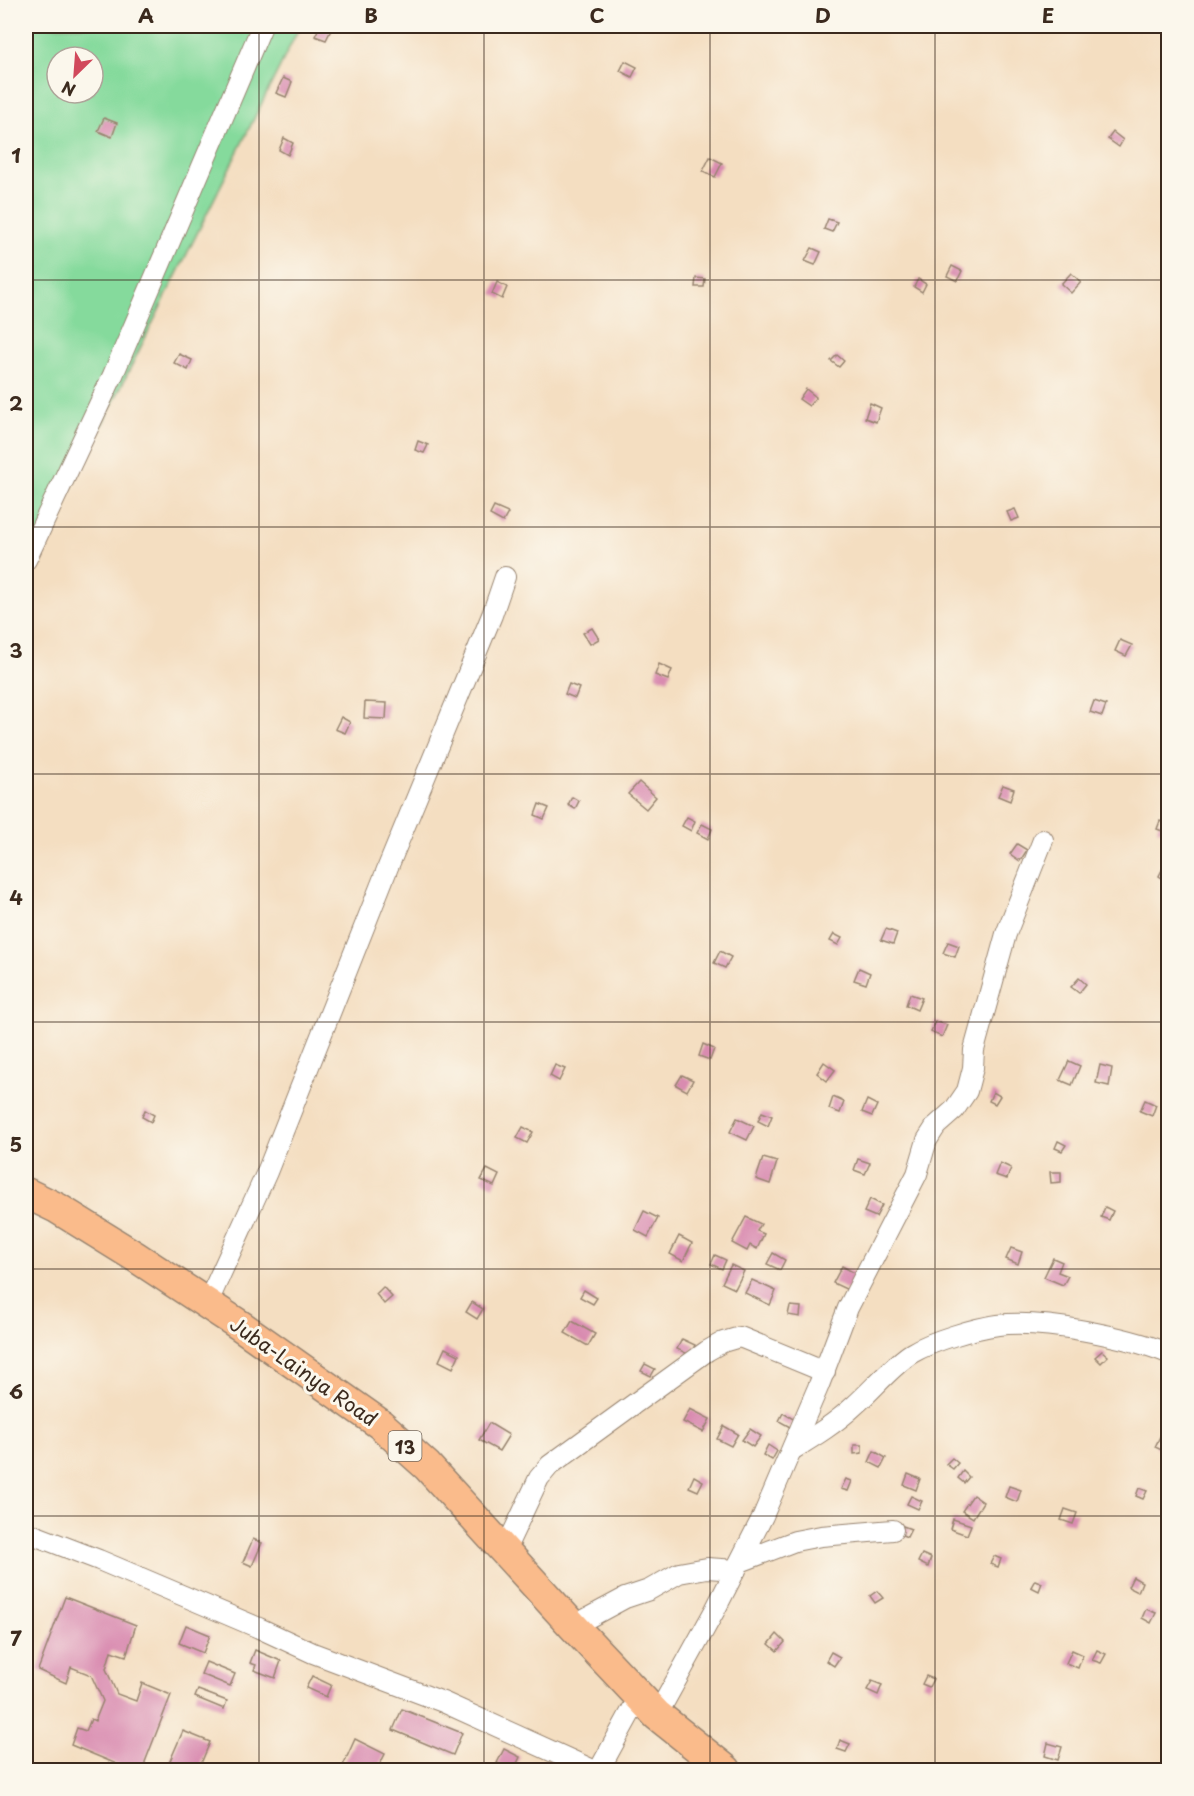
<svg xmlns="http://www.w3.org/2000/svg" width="1194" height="1796" viewBox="0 0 1194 1796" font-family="'Playpen Sans',sans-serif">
	<rect width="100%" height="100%" fill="#fbf7ec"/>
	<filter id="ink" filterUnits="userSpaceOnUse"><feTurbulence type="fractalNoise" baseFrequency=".0167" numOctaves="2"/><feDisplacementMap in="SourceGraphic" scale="12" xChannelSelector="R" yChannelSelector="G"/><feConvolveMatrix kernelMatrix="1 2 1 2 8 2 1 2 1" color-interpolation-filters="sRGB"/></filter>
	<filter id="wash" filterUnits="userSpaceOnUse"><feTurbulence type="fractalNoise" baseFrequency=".008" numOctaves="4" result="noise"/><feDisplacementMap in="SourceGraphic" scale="24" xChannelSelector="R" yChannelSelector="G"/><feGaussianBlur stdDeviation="1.35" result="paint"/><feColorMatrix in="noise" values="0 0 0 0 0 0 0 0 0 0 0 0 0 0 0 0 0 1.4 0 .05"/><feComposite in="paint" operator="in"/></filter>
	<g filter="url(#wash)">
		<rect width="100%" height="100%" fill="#f4dec1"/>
		<!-- green -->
		<path fill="#85da9c" stroke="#60825d" stroke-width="1.5" fill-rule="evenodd" d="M26,26H300L26,578ZM57,57H93V93H57Z"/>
		<g id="blocks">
			<!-- building -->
			<g fill="#d98bb0">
				<polygon points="320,26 331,30 326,40 315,36"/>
				<polygon points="625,61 637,67 632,77 620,71"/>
				<polygon points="283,78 292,82 286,97 276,93"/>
				<polygon points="104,118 117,123 112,137 98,131"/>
				<polygon points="1113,132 1123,140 1119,147 1108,139"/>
				<polygon points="284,138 293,143 288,155 279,150"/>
				<polygon points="710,157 722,163 715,177 703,171"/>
				<polygon points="828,219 837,222 832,232 824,229"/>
				<polygon points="812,248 821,252 815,265 805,261"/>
				<polygon points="26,265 34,269 29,281 26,280"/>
				<polygon points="952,266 962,271 957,281 947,276"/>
				<polygon points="1071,273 1081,282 1071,293 1061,284"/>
				<polygon points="696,278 705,279 704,287 695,287"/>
				<polygon points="918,279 926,284 922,292 914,287"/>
				<polygon points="497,282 507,287 502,299 492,294"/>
				<polygon points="179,354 192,360 188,370 174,363"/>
				<polygon points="837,355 844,361 839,367 831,361"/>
				<polygon points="806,389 816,397 809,406 799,399"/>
				<polygon points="870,403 881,408 876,422 865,418"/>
				<polygon points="418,441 428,445 424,453 415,450"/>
				<polygon points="494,507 508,513 503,522 490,515"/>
				<polygon points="1015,509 1019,518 1011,521 1007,512"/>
				<polygon points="592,628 599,639 590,644 583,633"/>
				<polygon points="1120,640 1132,645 1126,656 1115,651"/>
				<polygon points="659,664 672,670 668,680 655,675"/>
				<polygon points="569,684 579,688 575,698 565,694"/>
				<polygon points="1094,701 1106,705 1102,716 1090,712"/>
				<polygon points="365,702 387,703 386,719 364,718"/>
				<polygon points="341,717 350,722 345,733 335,729"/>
				<polygon points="639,782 656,797 646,809 628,794"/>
				<polygon points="1003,785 1014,789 1010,801 998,796"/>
				<polygon points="572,797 579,801 575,809 568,805"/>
				<polygon points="539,804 549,808 544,819 535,815"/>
				<polygon points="687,817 695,821 691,831 682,826"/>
				<polygon points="1160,821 1168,825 1165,832 1157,829"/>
				<polygon points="702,824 712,829 708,839 697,833"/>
				<polygon points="1017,844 1027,850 1020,861 1010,854"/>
				<polygon points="1163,868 1168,871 1168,882 1159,876"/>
				<polygon points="886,929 897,933 893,944 881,940"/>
				<polygon points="834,934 842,938 838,945 830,941"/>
				<polygon points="948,942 959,946 955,957 943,953"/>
				<polygon points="720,951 731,957 725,968 714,963"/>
				<polygon points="859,968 870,973 866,984 854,980"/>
				<polygon points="1079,978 1086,984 1079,993 1071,987"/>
				<polygon points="910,994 922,998 917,1010 906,1005"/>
				<polygon points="935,1021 947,1025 942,1037 931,1032"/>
				<polygon points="703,1044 714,1049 710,1060 699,1056"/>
				<polygon points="1069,1061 1080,1066 1072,1085 1060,1080"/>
				<polygon points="824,1062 835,1070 827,1081 817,1073"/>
				<polygon points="555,1065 565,1069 559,1081 550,1076"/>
				<polygon points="1100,1065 1112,1068 1109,1086 1096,1083"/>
				<polygon points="682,1075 693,1080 687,1091 676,1085"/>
				<polygon points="993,1092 1000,1096 995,1104 989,1101"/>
				<polygon points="833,1097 844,1102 840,1113 829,1109"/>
				<polygon points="867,1100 877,1105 872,1116 862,1112"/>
				<polygon points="1145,1100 1156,1105 1152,1116 1140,1111"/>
				<polygon points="145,1110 154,1115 151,1122 142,1117"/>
				<polygon points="762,1112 772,1116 768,1126 758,1121"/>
				<polygon points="737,1118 754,1126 747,1140 730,1132"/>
				<polygon points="523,1127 533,1132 527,1143 517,1138"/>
				<polygon points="1058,1141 1066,1145 1062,1151 1055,1148"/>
				<polygon points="763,1158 777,1162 770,1184 756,1179"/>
				<polygon points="858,1159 870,1163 865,1174 854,1170"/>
				<polygon points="1000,1163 1011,1168 1007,1179 995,1175"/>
				<polygon points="487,1169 499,1175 494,1186 481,1180"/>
				<polygon points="1050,1172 1061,1172 1061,1182 1051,1183"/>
				<polygon points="870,1199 882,1205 876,1217 864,1212"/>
				<polygon points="1105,1207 1113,1211 1109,1220 1101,1217"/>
				<polygon points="644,1211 658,1218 648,1237 635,1230"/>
				<polygon points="746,1217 761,1224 757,1231 764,1234 757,1249 750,1245 747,1251 732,1243"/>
				<polygon points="679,1236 692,1243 683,1261 670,1254"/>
				<polygon points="1011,1248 1022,1252 1018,1264 1006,1259"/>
				<polygon points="773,1253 785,1260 780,1270 767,1264"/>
				<polygon points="715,1255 726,1260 722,1269 711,1264"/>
				<polygon points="1053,1258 1062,1262 1058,1272 1068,1276 1063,1285 1044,1277"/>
				<polygon points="731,1265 744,1271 735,1289 722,1283"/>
				<polygon points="842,1266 858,1275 850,1291 833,1283"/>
				<polygon points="752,1280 776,1291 770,1305 745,1293"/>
				<polygon points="383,1287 392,1297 384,1304 376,1294"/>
				<polygon points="584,1290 597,1298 593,1304 580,1297"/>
				<polygon points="472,1302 483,1309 477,1319 466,1312"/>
				<polygon points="790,1306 801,1307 800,1317 788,1315"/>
				<polygon points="572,1321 595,1334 588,1346 565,1333"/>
				<polygon points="682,1339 695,1345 690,1355 677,1349"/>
				<polygon points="445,1348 459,1355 453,1368 439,1361"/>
				<polygon points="1102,1351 1108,1356 1101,1363 1095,1357"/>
				<polygon points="645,1364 655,1369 651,1376 641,1371"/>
				<polygon points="690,1409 710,1419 703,1432 683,1422"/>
				<polygon points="783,1413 795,1420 790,1427 779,1421"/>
				<polygon points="489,1423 509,1435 499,1451 479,1440"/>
				<polygon points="724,1426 738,1434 731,1446 717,1439"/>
				<polygon points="1165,1426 1168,1428 1168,1453 1155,1447"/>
				<polygon points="750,1429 761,1436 753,1447 742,1440"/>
				<polygon points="768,1445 777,1451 772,1460 763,1455"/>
				<polygon points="854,1445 862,1445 862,1453 854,1454"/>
				<polygon points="874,1451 886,1458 881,1468 869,1462"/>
				<polygon points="952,1458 958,1463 953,1469 946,1464"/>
				<polygon points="963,1471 969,1477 964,1483 958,1478"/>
				<polygon points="908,1474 920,1479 916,1490 904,1485"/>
				<polygon points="694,1476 703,1481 698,1491 689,1487"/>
				<polygon points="846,1479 852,1481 848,1491 841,1489"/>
				<polygon points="1009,1486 1021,1490 1017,1502 1005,1497"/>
				<polygon points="1139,1488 1147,1491 1143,1499 1136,1496"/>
				<polygon points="973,1495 983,1502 973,1518 962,1511"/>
				<polygon points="911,1496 922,1501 918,1509 907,1504"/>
				<polygon points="1065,1509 1077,1513 1073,1524 1061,1520"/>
				<polygon points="953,1519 971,1525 967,1535 950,1529"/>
				<polygon points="903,1526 911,1529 907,1537 900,1534"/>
				<polygon points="253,1539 262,1543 252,1566 243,1562"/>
				<polygon points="922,1554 931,1558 928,1567 918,1562"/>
				<polygon points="994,1556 1001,1559 998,1567 990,1564"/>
				<polygon points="26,1566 33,1569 26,1586"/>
				<polygon points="1133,1577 1142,1582 1138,1592 1128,1587"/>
				<polygon points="1035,1580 1042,1583 1039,1591 1031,1587"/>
				<polygon points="877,1591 883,1598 875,1603 870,1596"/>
				<polygon points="65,1597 136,1625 126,1656 111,1651 106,1669 117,1694 136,1701 142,1683 171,1695 145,1762 146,1770 131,1770 71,1745 77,1728 86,1731 91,1719 95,1721 103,1701 91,1675 71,1667 66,1683 38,1670"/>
				<polygon points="1146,1609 1156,1613 1151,1623 1142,1618"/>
				<polygon points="186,1625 210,1635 203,1653 179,1643"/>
				<polygon points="777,1634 785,1642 777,1651 769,1644"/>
				<polygon points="255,1650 281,1661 275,1678 254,1670 256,1665 250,1663"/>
				<polygon points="1072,1650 1083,1655 1078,1668 1066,1663"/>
				<polygon points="1097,1650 1106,1654 1101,1663 1092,1660"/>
				<polygon points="831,1652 840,1657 834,1666 826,1661"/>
				<polygon points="206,1662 235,1674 230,1686 201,1674"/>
				<polygon points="312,1676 331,1685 326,1697 306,1688"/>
				<polygon points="926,1676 933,1679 929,1687 922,1684"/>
				<polygon points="872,1681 882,1685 878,1695 867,1690"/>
				<polygon points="198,1690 227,1701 224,1709 195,1697"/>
				<polygon points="402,1709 462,1733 453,1755 393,1730"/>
				<polygon points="183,1731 210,1742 200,1766 204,1770 166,1770"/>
				<polygon points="355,1739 385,1754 377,1770 341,1770"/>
				<polygon points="840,1740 850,1744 846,1752 837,1749"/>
				<polygon points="1048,1743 1062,1747 1058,1760 1045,1756"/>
				<polygon points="504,1749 520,1757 514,1770 497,1763"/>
			</g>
		</g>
	</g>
	<g filter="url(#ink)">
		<use href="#blocks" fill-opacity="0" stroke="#988470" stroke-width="1.5"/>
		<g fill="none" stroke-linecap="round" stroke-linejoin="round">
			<defs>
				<g id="street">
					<polyline points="26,560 113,375 262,26"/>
					<polyline points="207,1304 267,1172 388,867 492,615 505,577"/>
					<path d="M792,1450C815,1436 836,1423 855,1405C871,1391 895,1363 912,1353C932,1341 975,1328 998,1325C1042,1319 1128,1337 1168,1353"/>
					<polyline points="26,1532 99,1560 259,1628 313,1653 443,1702 593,1770"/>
					<polyline points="505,1550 539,1478 550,1465 707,1351 723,1342 740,1337 825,1372"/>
					<polyline points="740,1562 795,1541 821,1536 893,1530"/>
					<polyline points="573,1626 625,1598 649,1590 679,1573 707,1568 736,1570"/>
					<polyline points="657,1715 715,1610 763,1516 819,1385 848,1308 917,1174 927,1140 936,1126 954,1110 967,1091 973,1068 974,1050 1006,934 1043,840"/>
					<polyline points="599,1770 639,1697"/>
				</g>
				<polyline id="primary" points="26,1193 57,1208 136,1257 241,1326 380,1424 427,1466 573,1626 657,1715 726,1770"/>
			</defs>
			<!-- street casing -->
			<use href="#street" stroke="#988470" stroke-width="22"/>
			<!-- primary casing -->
			<use href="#primary" stroke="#988470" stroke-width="33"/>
			<!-- street -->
			<use href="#street" stroke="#fff" stroke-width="20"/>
			<!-- primary -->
			<use href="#primary" stroke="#fabb8b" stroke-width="30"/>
		</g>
	</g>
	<!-- grid -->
	<path fill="none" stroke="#3b2a1e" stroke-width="1.5" stroke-opacity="0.55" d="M259,26V1770M484,26V1770M710,26V1770M935,26V1770M26,280H1168M26,527H1168M26,774H1168M26,1022H1168M26,1269H1168M26,1516H1168"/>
	<g text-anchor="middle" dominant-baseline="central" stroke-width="6" stroke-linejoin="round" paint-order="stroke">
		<!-- shield labels -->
		<rect fill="#fbf7ec" stroke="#75685c" stroke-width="1.5" x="388.5" y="1431" width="33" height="30" rx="4.5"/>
		<g font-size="18" font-weight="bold" fill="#3b2a1e">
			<text x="405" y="1446">13</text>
		</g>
		<!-- street labels -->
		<g font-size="20" fill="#3b2a1e" stroke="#fbf7ec">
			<text transform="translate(304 1371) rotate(35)">Juba-Lainya Road</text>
		</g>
	</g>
	<!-- margin -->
	<rect width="1194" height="1796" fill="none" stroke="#fbf7ec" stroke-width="66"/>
	<!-- north arrow -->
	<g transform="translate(75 75) rotate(205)"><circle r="28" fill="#fbf7ec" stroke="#aea59a" stroke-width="1.5"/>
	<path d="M0-4.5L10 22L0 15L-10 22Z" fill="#d1495b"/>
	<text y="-9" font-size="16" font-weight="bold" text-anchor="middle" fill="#3b2a1e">N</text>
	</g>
	<rect x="33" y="33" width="1128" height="1730" fill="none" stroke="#3b2a1e" stroke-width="2"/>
	<g font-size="20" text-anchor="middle" font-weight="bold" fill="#3b2a1e">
		<text x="146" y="23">A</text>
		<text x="371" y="23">B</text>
		<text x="597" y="23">C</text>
		<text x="823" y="23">D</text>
		<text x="1048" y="23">E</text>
		<text x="16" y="163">1</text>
		<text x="16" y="411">2</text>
		<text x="16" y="658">3</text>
		<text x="16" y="905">4</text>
		<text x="16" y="1152">5</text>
		<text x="16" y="1399">6</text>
		<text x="16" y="1646">7</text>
	</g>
</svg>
